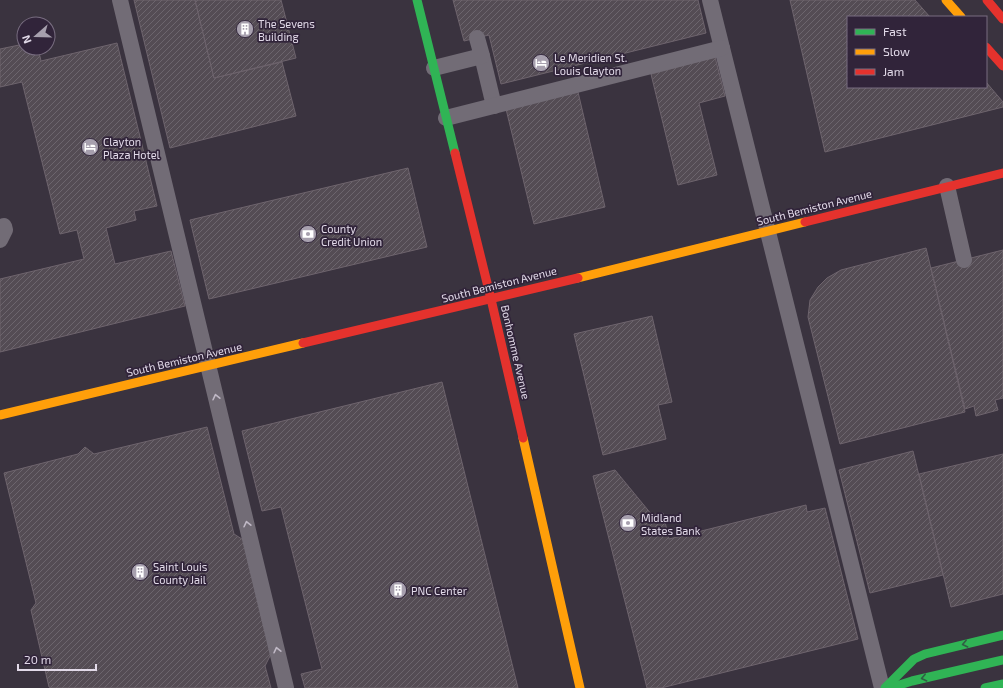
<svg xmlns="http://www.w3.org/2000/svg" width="1003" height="688" viewBox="0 0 1003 688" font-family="'Exo 2',sans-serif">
	<defs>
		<pattern id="building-hatch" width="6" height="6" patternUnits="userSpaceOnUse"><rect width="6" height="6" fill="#544c54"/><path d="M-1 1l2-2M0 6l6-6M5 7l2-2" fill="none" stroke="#6c656d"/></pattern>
	</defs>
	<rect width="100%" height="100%" fill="#3a333f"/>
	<!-- building -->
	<g fill="url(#building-hatch)" stroke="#6e646d">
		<polygon points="134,0 195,0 214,78 282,62 296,116 170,148"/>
		<polygon points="195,0 281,0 296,58 214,78"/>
		<polygon points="453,0 698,0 706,33 501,84 489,35 464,41"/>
		<polygon points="790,0 915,0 930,17 848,17 848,87 986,87 986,82 1003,102 1003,107 825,152"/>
		<polygon points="117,43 157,206 134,211 136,220 106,228 115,264 171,251 185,306 0,352 0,279 84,259 77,230 60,234 22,82 0,87 0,49 24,44 24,48 38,48 41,61"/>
		<polygon points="715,57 725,96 699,103 717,175 678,185 651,74"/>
		<polygon points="578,92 605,207 534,224 506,109"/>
		<polygon points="408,168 427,247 209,299 190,220"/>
		<polygon points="926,248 965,412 840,444 808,317 810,300 818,287 827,278 841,270"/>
		<polygon points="1003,250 1003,398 995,400 998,410 976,416 974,406 965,409 931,268"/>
		<polygon points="652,316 672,402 658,405 666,439 603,455 574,334"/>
		<polygon points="442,382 518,688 305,688 301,674 322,669 281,507 262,511 242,431"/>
		<polygon points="207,427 234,534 245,541 271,654 265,666 271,688 51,688 49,687 31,610 36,603 4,473 78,454 85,447 94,454"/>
		<polygon points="913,451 943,575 870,593 839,470"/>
		<polygon points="1003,454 1003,594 951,607 919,474"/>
		<polygon points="615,470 652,515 663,513 669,539 806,505 807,512 825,508 858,639 661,688 647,688 593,476"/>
	</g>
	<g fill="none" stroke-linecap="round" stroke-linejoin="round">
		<!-- lane -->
		<g stroke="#726c76" stroke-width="16">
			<polyline points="120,0 286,688"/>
			<polyline points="710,0 882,688"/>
			<polyline points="482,56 494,106"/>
			<polyline points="434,68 482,56 477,38"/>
			<polyline points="446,118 722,48"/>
			<polyline points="947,186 964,260"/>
			<polyline points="0,240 5,230 4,226"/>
		</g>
		<!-- fast -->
		<g stroke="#30b455" stroke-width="9">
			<polyline points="417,0 455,153"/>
			<polyline points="885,688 914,659 925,654 1003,635"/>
			<polyline points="890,688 912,681 1003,660"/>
			<polyline points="985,688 1003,684"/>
		</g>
		<!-- slow -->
		<g stroke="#ff9f0a" stroke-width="9">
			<polyline points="946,0 961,17"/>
			<polyline points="578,278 805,222"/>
			<polyline points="0,415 303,343"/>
			<polyline points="523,438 580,688"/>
		</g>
		<!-- jam -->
		<g stroke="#e5322d" stroke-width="9">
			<polyline points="987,0 1003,19"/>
			<polyline points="986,47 1003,66"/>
			<polyline points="455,153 491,299 523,438"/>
			<polyline points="805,222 1003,173"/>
			<polyline points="303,343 578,278"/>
		</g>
	</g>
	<!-- one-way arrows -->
	<defs><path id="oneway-chevron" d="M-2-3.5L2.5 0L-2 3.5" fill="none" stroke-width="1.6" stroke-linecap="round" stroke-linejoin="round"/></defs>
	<g stroke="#c0b9c6">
		<use href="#oneway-chevron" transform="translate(216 397) rotate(-103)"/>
		<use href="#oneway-chevron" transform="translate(247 524) rotate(-103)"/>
		<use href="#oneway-chevron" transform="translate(277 650) rotate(-103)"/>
	</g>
	<g stroke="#315e45">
		<use href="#oneway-chevron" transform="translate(965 644) rotate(167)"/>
		<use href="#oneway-chevron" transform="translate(924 678) rotate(167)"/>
	</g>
	<!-- icons -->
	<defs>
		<symbol id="building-disc" viewBox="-11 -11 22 22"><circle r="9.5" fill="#a7a0ae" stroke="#31243a"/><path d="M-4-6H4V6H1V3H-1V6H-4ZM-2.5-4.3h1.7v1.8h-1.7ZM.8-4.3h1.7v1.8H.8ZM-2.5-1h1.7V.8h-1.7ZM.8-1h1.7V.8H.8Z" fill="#fff"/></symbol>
		<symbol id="hotel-disc" viewBox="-11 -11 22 22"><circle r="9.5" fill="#a7a0ae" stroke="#31243a"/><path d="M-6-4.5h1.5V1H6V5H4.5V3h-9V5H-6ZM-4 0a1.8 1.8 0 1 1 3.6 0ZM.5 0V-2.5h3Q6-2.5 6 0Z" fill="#fff"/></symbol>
		<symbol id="bank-disc" viewBox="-11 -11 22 22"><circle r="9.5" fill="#a7a0ae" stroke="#31243a"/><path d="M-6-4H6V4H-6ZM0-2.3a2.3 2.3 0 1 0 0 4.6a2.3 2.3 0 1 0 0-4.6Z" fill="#fff"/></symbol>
	</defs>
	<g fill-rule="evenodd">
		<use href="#building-disc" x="235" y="19" width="20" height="20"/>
		<use href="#hotel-disc" x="531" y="53" width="20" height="20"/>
		<use href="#hotel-disc" x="80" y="137" width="20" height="20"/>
		<use href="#bank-disc" x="298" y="224" width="20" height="20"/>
		<use href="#bank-disc" x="618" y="513" width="20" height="20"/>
		<use href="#building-disc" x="130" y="562" width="20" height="20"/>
		<use href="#building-disc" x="388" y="580" width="20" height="20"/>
	</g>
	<g text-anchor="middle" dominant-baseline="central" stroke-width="3.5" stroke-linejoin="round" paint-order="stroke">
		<!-- poi labels -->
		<g font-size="11" fill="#e2dae9" stroke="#31243a" text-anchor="start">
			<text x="258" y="23">The Sevens<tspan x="258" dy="13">Building</tspan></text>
			<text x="554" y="57">Le Meridien St.<tspan x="554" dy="13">Louis Clayton</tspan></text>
			<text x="103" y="141">Clayton<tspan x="103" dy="13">Plaza Hotel</tspan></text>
			<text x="321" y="228">County<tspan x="321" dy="13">Credit Union</tspan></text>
			<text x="641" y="517">Midland<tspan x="641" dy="13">States Bank</tspan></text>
			<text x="153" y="566">Saint Louis<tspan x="153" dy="13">County Jail</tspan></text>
			<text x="411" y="590">PNC Center</text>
		</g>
		<!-- street labels -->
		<g font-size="11" fill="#e2dae9" stroke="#31243a">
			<text transform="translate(814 207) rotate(-14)">South Bemiston Avenue</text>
			<text transform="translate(499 284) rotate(-14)">South Bemiston Avenue</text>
			<text transform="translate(516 352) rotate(77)">Bonhomme Avenue</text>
			<text transform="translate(184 359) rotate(-13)">South Bemiston Avenue</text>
		</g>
	</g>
	<!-- legend -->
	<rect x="847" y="16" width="140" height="72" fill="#31243a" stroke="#786d80"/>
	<rect x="855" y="29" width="20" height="6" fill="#30b455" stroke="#786d80"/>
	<text x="883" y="36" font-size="12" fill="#e2dae9">Fast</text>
	<rect x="855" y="49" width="20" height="6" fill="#ff9f0a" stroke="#786d80"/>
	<text x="883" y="56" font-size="12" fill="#e2dae9">Slow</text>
	<rect x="855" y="69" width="20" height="6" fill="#e5322d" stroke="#786d80"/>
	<text x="883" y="76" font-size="12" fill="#e2dae9">Jam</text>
	<!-- north arrow -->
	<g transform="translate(36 36) rotate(250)"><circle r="19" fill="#31243a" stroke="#786d80"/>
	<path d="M0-3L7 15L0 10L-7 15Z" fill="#a7a0ae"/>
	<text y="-6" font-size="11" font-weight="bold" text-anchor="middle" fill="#e2dae9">N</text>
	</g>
	<!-- scale -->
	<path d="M18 664v6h78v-6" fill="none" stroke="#e2dae9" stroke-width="2"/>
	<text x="24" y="664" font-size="12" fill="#e2dae9" stroke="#31243a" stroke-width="3" paint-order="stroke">20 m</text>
</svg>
